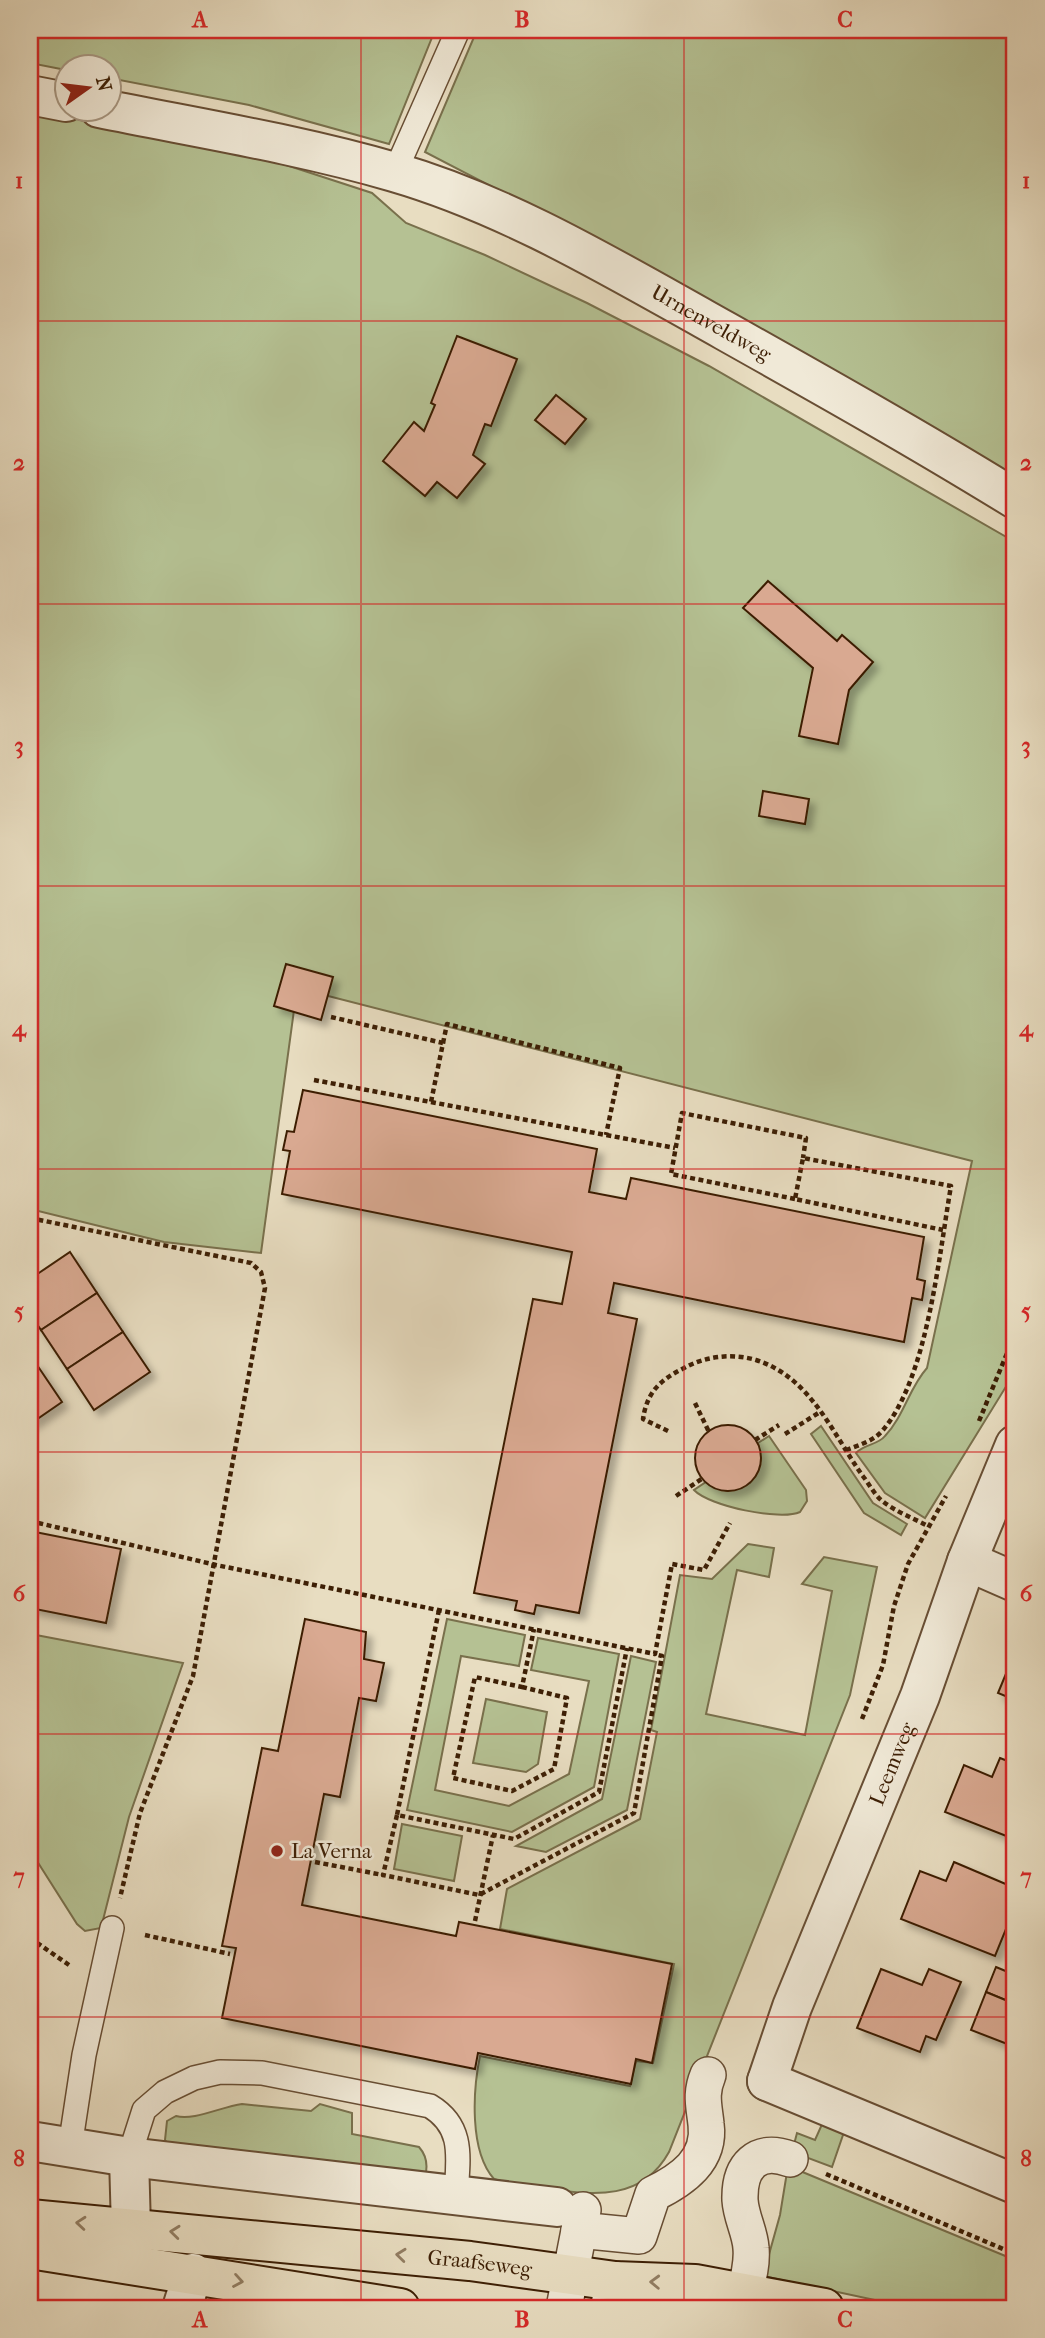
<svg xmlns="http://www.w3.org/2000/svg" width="1045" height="2338" viewBox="0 0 1045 2338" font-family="'IM FELL French Canon',serif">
	<defs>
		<filter id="shadow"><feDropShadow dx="6" dy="6" stdDeviation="3.5" flood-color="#0004"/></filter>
	</defs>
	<rect width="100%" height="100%" fill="#e8ddc1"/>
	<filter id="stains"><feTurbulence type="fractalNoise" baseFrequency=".00286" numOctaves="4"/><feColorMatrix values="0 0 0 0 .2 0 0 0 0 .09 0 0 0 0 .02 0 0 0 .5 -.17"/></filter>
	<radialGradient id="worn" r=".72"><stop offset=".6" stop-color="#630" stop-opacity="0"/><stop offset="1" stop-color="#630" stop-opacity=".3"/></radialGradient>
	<!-- green -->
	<g fill="#b5c193" stroke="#79704c" stroke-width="2">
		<polygon points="30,30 435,30 389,144 249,105 109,78 108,66 66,66 66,70 30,63"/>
		<polygon points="477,30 1015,30 1015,484 560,222 425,152"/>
		<path d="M30,106L127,133L277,162L372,193L406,223L485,255L587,303L709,366L1015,542V1346L1007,1385L925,1518L885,1493L856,1453C864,1444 878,1445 885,1436C904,1416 909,1388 927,1368L972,1161L297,988L261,1253L164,1242L30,1209Z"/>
		<polygon points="821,1426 873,1503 907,1524 901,1535 864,1513 811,1434"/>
		<path d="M769,1436L806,1490L807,1501L800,1512C780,1521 709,1506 694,1490L706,1482L727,1491L750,1483L761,1460L758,1443Z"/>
		<path d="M748,1544L774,1548L769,1577L737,1570L706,1714L805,1735L832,1591L802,1584L824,1557L877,1567L850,1695L669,2152C642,2201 595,2195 548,2189C530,2186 511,2185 494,2179C469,2151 473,2090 480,2056L630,2086L636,2061L653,2063L674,1964L500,1929L507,1889L640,1819L657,1732L651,1730L680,1575L712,1579Z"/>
		<polygon points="447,1619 525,1635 519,1666 461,1656 435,1790 509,1806 569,1774 589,1681 531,1670 538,1638 619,1654 594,1787 512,1832 407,1810"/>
		<polygon points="36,1635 183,1663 129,1817 101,1928 85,1931 77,1924 30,1850 30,1665"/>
		<polygon points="631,1656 656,1662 627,1810 546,1852 516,1846 602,1799"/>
		<polygon points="486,1699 547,1712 538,1764 526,1772 473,1763"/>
		<polygon points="402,1824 462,1836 454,1881 394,1869"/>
		<path d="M242,2104L311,2111L320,2104L352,2113V2134L419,2147C427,2156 428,2166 425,2177L171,2148L165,2140L167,2121L176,2116C193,2121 221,2107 242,2104Z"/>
		<polygon points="823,2122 844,2132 832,2167 792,2152 797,2133 815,2140"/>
		<polygon points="788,2166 1015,2260 1015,2308 912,2308 763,2276 780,2215"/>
	</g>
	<!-- building -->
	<g fill="#d9a991" stroke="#3d1f05" stroke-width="2" filter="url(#shadow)">
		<polygon points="457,336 517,359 491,426 485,424 473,455 485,464 457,498 437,482 425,496 383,461 414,422 424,431 435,405 431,403"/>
		<polygon points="556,395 586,419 565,444 535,420"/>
		<polygon points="768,581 837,641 842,635 873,662 849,690 838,744 799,736 813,668 743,608"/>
		<polygon points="763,791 809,799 805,824 759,816"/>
		<polygon points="286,964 333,977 321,1020 274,1006"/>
		<polygon points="303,1090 597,1149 589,1192 626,1199 631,1178 924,1237 917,1279 925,1281 922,1300 912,1298 904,1342 614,1283 608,1313 637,1319 579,1613 536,1605 534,1614 515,1610 517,1601 474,1593 533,1299 562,1304 572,1252 282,1194 290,1151 283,1150 287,1131 294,1132"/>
		<polygon points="70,1252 97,1293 41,1330 30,1314 30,1279"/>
		<polygon points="97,1293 123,1332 67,1369 41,1330"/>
		<polygon points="123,1332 150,1372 94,1410 67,1369"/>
		<polygon points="35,1362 62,1402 30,1424 30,1366"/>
		<circle cx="728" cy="1458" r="33"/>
		<polygon points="30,1531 121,1549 106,1623 30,1608"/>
		<polygon points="305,1619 366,1632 364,1659 384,1663 376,1701 359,1698 340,1797 324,1794 302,1905 456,1936 459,1922 672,1964 652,2063 636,2059 631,2084 478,2053 475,2069 222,2018 236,1948 222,1946 262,1748 278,1751"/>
		<polygon points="1015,1652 1015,1700 998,1693"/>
		<polygon points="1000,1758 1015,1764 1014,1839 945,1812 964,1765 992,1777"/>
		<polygon points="954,1862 1015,1888 1015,1907 995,1956 901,1919 920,1871 946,1881"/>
		<polygon points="996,1967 1015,1975 1015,2004 986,1992"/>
		<polygon points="881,1969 922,1985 929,1969 961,1982 936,2040 926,2036 920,2052 857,2028"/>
		<polygon points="986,1992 1015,2004 1015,2047 971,2030"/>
	</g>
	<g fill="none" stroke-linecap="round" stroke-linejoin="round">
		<defs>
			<g id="service">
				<polyline points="395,172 458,30"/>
				<polyline points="70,2147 84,2055 112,1928"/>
				<path d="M129,2157L144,2110L165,2092L194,2078L220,2072L262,2073L430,2106C465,2127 458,2159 456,2195"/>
			</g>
			<g id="pedestrian">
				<path d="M579,2230L639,2236L653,2194C682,2180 711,2160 706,2124C704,2105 700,2094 708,2075"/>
				<polyline points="564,2308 583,2210"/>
				<path d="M741,2308C745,2289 753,2268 751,2248C750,2232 741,2217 740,2200C739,2166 757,2147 790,2159"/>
			</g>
			<g id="minor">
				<polyline points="30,95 66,102"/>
				<path id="s1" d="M99,108C197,128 298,144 394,172C504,204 604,263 704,319C809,378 913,436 1015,499"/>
				<polyline points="967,1561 1015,1582"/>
				<polyline points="767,2081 1015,2184"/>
				<polyline points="30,2141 129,2157 557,2207"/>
				<polyline points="129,2157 131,2228"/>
				<polyline points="182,2308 193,2273"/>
			</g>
			<g id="tertiary">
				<path id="s2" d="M767,2081L792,2007L920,1696L967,1561L1015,1445"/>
				<polyline points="610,2308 615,2281"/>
			</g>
			<g id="primary">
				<path id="s3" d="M30,2219L470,2261L615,2281L695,2284L824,2308"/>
				<polyline points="30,2249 400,2308"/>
			</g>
		</defs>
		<!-- service casing -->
		<use href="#service" stroke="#684e34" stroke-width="26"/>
		<!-- pedestrian casing -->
		<use href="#pedestrian" stroke="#684e34" stroke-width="38"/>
		<!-- minor casing -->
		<use href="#minor" stroke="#684e34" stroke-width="42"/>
		<!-- tertiary casing -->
		<use href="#tertiary" stroke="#684e34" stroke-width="42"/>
		<!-- primary casing -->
		<use href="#primary" stroke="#3d1f05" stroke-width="42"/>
		<!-- path -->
		<g stroke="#3d1f05" stroke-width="4.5" stroke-dasharray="5 3.5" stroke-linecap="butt">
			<polyline points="331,1017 443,1043 431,1102"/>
			<polyline points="443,1043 447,1024 620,1068 606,1135"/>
			<polyline points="314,1080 675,1148"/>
			<polyline points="795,1199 671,1174 682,1113 806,1138 803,1158"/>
			<polyline points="30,1218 251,1263 261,1272 265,1288 193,1676 140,1813 120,1898"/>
			<polyline points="695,1403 709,1432"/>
			<polyline points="979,1421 1015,1334"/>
			<path d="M668,1431L643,1419C647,1392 660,1380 684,1368C706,1356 732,1353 756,1360C810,1377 832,1432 862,1475C868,1482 874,1494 881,1500C894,1511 913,1518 928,1526"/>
			<polyline points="785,1434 820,1412"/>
			<polyline points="755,1440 779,1425"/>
			<path d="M846,1450C859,1445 874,1441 883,1430C928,1377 939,1254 951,1186L803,1158L795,1199L943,1230"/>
			<polyline points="676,1496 703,1478"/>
			<polyline points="30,1521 216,1565 655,1654 672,1564 704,1570 730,1523"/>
			<polyline points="439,1610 397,1815 514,1839 599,1792 627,1648"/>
			<polyline points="522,1687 567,1698 554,1769 512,1791 453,1778 475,1677 522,1687 534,1629"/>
			<polyline points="862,1719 883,1665 894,1606 908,1564 946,1496"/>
			<polyline points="397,1815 383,1875 479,1895 634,1813 662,1656 655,1654"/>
			<polyline points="315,1862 383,1875"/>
			<polyline points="475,1921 493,1835"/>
			<polyline points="145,1935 230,1954"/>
			<polyline points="30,1938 69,1965"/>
			<polyline points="826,2174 1015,2254"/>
		</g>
		<!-- service -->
		<use href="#service" stroke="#f0e9d7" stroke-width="23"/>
		<!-- pedestrian -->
		<use href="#pedestrian" stroke="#f0e9d7" stroke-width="35"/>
		<!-- minor -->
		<use href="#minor" stroke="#f0e9d7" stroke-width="38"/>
		<!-- tertiary -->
		<use href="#tertiary" stroke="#f0e9d7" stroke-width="38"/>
		<!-- primary -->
		<use href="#primary" stroke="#e8ddc1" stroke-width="38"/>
	</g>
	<!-- one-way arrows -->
	<defs><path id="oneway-chevron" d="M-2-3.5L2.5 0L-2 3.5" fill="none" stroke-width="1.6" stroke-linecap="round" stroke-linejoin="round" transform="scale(1.75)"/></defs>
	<g stroke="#927e63">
		<use href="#oneway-chevron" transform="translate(81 2223) rotate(-175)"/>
		<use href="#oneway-chevron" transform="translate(175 2232) rotate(-174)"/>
		<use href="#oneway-chevron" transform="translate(401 2255) rotate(-174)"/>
		<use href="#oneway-chevron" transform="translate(238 2281) rotate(10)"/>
		<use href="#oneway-chevron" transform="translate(655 2282) rotate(-178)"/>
	</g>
	<!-- grid -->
	<path fill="none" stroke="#d62828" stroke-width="2" stroke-opacity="0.55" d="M361,30V2308M684,30V2308M30,321H1015M30,604H1015M30,886H1015M30,1169H1015M30,1452H1015M30,1734H1015M30,2017H1015"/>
	<!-- markers -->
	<circle fill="#8f2418" stroke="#f0e9d7" stroke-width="2.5" cx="277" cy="1851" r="7"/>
	<g text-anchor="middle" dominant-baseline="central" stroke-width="5" stroke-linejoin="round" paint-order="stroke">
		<!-- street labels -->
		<g font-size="21" fill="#3d1f05" stroke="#f0e9d7">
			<text stroke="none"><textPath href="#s1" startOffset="654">Urnenveldweg</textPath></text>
			<text stroke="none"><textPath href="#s2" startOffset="341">Leemweg</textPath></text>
			<text stroke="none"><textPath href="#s3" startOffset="452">Graafseweg</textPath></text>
		</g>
		<!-- poi labels -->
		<g font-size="21" fill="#3d1f05" stroke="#f0e9d7" text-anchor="start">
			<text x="291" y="1851">La Verna</text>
		</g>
	</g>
	<!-- margin -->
	<rect width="1045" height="2338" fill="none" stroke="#e8ddc1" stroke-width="77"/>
	<!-- north arrow -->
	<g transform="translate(88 88) rotate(76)"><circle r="33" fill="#f0e9d7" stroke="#a89883" stroke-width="2"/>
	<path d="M0-5L12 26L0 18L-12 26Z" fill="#8f2418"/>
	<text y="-10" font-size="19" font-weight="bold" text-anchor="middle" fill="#3d1f05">N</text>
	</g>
	<rect x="38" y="38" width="968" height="2262" fill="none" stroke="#d62828" stroke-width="2.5"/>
	<g font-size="23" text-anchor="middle" font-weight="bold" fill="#d62828">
		<text x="200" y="27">A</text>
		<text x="522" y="27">B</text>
		<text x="845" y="27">C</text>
		<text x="19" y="188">1</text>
		<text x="1026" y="188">1</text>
		<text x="19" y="470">2</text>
		<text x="1026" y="470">2</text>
		<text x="19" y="753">3</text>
		<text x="1026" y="753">3</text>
		<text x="19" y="1036">4</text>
		<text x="1026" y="1036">4</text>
		<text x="19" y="1318">5</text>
		<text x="1026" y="1318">5</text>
		<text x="19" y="1601">6</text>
		<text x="1026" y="1601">6</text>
		<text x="19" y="1884">7</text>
		<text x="1026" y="1884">7</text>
		<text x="19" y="2166">8</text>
		<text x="1026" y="2166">8</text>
		<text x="200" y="2327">A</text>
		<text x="522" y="2327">B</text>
		<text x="845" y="2327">C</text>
	</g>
	<rect width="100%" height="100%" filter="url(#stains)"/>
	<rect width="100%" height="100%" fill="url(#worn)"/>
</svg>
